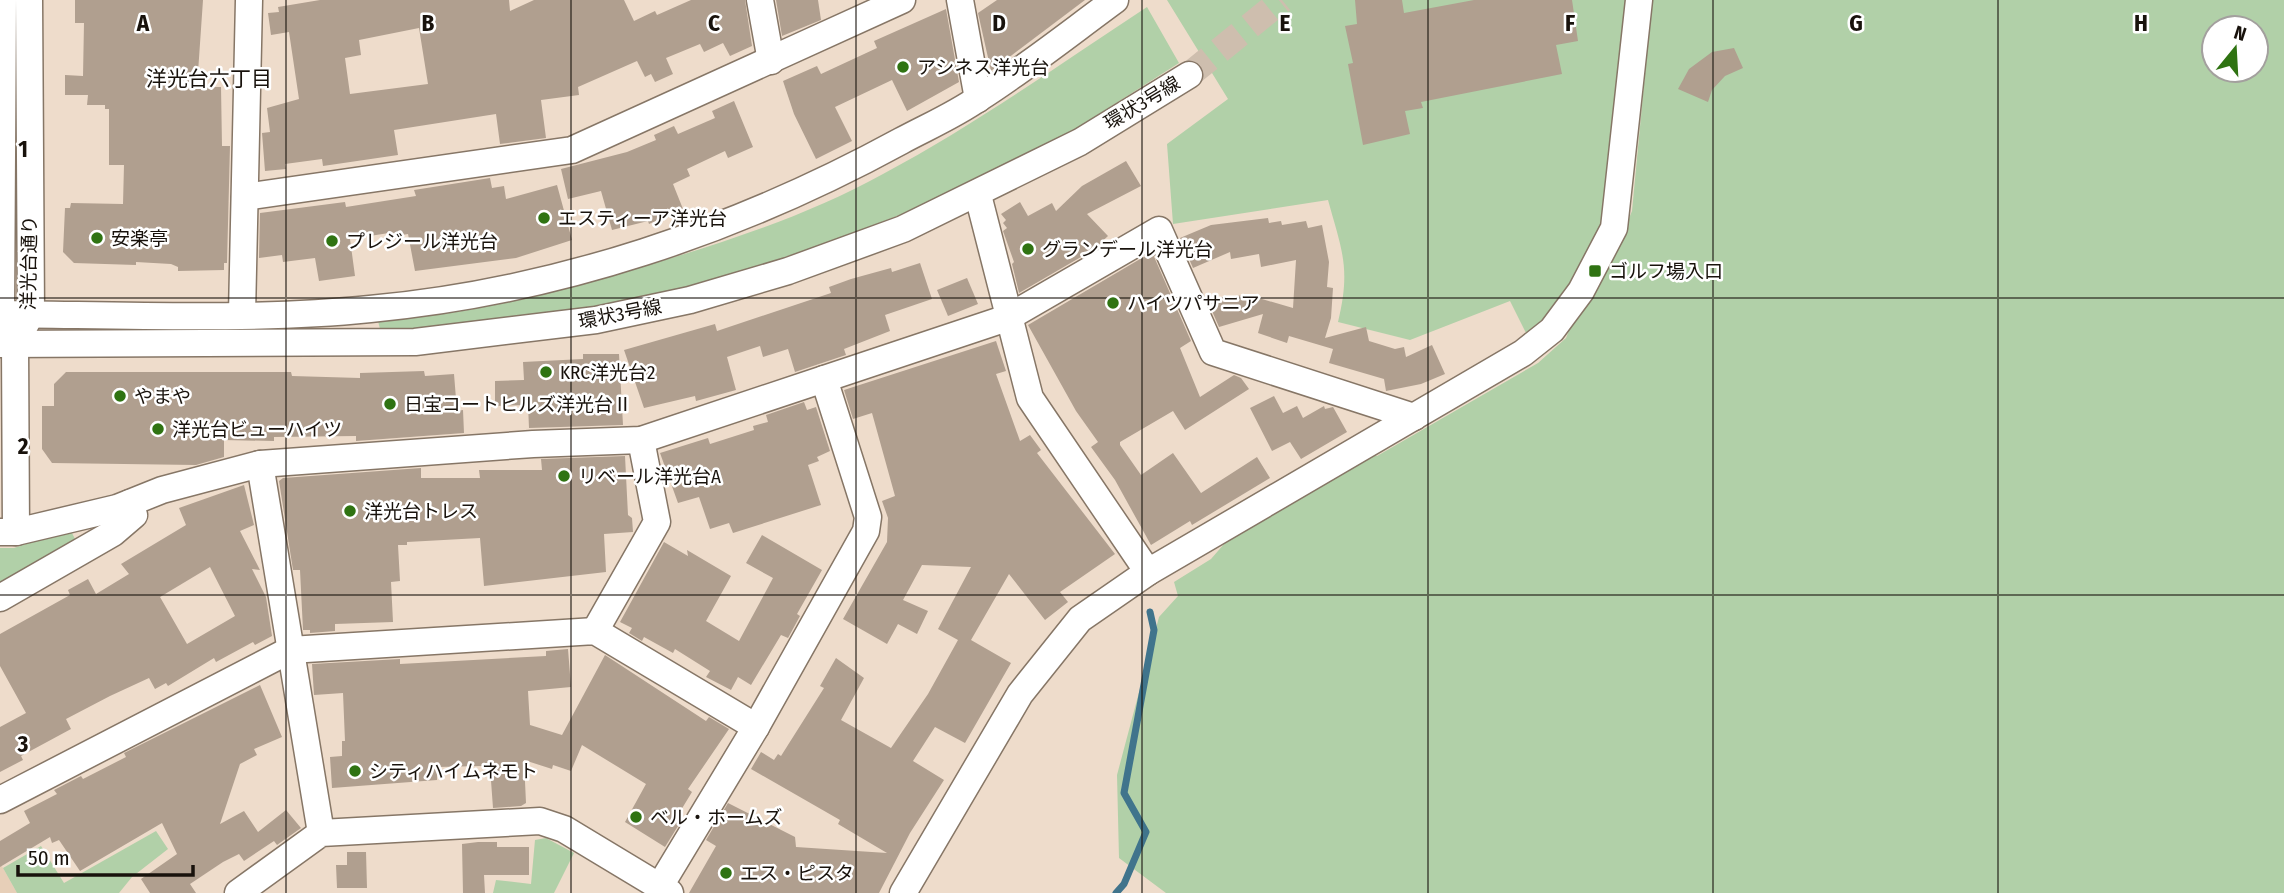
<svg xmlns="http://www.w3.org/2000/svg" width="2284" height="893" viewBox="0 0 2284 893" font-family="'Fira Sans Condensed','Noto Sans JP',sans-serif">
	<rect width="100%" height="100%" fill="#eedccb"/>
	<!-- built -->
	<polygon fill="#e7cfb8" points="0,863 3,868 17,893 0,893"/>
	<!-- green -->
	<g fill="#b1d0a8" fill-rule="evenodd">
		<path d="M1167,0H1628L1607,205L1594,243L1572,278L1574,287L1567,299L1527,335L1510,301L1410,340L1338,322C1351,268 1342,251 1328,200L1173,224L1167,144L1228,99Z"/>
		<path d="M1652,0H2284V893H1166L1119,858L1117,775L1159,617L1178,596L1174,582L1211,559L1244,521L1366,450L1377,456L1538,363L1566,338L1591,277L1621,238L1632,211ZM2214,28H2256V70H2214Z"/>
		<path d="M1147,7L1179,63L1044,149L933,202L830,242L704,284L595,312L491,326L380,329L378,321C472,315 562,291 652,264C731,240 811,214 883,174C975,125 1060,64 1147,7Z"/>
		<polygon points="70,529 75,539 0,583 0,548 14,548"/>
		<polygon points="156,831 168,849 132,877 119,893 17,893 3,868 41,846 64,883"/>
		<polygon points="546,838 574,853 554,893 493,893 496,880 531,884 535,840"/>
	</g>
	<g fill="none" stroke-linecap="round" stroke-linejoin="round">
		<!-- stream -->
		<polyline stroke="#40748c" stroke-width="7" points="1116,893 1124,884 1146,832 1124,793 1154,630 1150,612"/>
	</g>
	<!-- building -->
	<g fill="#b09f8f" fill-rule="evenodd">
		<polygon points="75,0 203,0 197,87 221,87 222,146 230,146 227,263 224,263 224,270 178,271 178,267 171,264 136,262 136,265 74,263 63,252 65,208 70,208 71,203 123,204 124,165 109,165 109,109 105,109 105,105 87,105 88,95 65,95 65,75 83,76 84,23 75,23"/>
		<path d="M320,0H509L510,11L534,0H624L634,21L655,11L657,15L691,0H745L752,46L730,56L723,43L704,52L700,44L666,58L673,74L655,82L651,74L645,77L637,61L578,87L579,95L541,100L546,138L500,144L496,114L394,130L398,155L323,166L322,159L285,164L286,169L265,171L262,133L270,132L267,108L299,99L289,32L271,35L268,13L279,12L278,7ZM419,28L428,84L350,94L345,58L361,55L359,40Z"/>
		<polygon points="776,0 818,0 821,20 782,36"/>
		<polygon points="997,0 1085,0 991,71 978,13"/>
		<polygon points="1355,0 1402,0 1404,13 1474,0 1572,0 1578,41 1556,45 1562,74 1421,102 1423,108 1405,111 1410,134 1363,145 1348,64 1353,63 1345,26 1357,24"/>
		<polygon points="946,9 959,82 907,111 892,80 835,107 852,141 816,159 794,114 783,81 817,66 821,74 877,48 874,41"/>
		<polygon points="1734,48 1743,68 1725,76 1712,90 1708,102 1678,89 1689,69 1712,52"/>
		<polygon points="734,101 753,147 728,158 725,151 687,169 690,176 673,184 683,209 649,224 648,221 612,230 601,191 568,199 561,169 627,152 656,140 654,135 674,126 678,134 715,118 712,111"/>
		<polygon points="1126,161 1141,186 1087,214 1108,236 1093,250 1019,293 1012,264 1014,262 1003,231 1007,228 1003,223 1006,220 1001,214 1020,202 1028,216 1052,203 1056,211 1082,186"/>
		<polygon points="490,178 492,188 504,186 506,199 557,185 572,240 516,258 415,271 408,234 390,237 389,233 350,239 355,276 319,281 315,258 283,262 282,255 259,258 260,213 345,202 346,207 416,196 414,190"/>
		<polygon points="1268,218 1269,223 1281,221 1282,225 1306,221 1308,228 1322,225 1329,262 1327,287 1333,288 1331,318 1325,338 1366,327 1369,341 1395,349 1404,347 1406,357 1432,345 1445,374 1421,384 1386,391 1384,379 1329,363 1333,349 1289,336 1287,343 1258,333 1263,314 1219,327 1209,304 1245,294 1293,308 1296,260 1261,267 1259,254 1231,259 1230,252 1193,268 1180,238 1211,225"/>
		<polygon points="1152,252 1191,341 1180,348 1200,397 1234,375 1241,378 1249,389 1185,430 1173,411 1120,442 1120,445 1141,475 1173,453 1201,493 1257,457 1270,478 1192,525 1190,521 1151,545 1115,480 1091,447 1098,442 1076,411 1028,325"/>
		<polygon points="920,263 932,299 885,315 890,331 844,349 846,355 795,372 788,349 763,357 760,346 727,357 736,390 696,401 695,396 644,408 624,350 715,324 717,331 831,293 829,287 851,279 891,268 892,272"/>
		<polygon points="967,278 978,304 948,316 937,290"/>
		<polygon points="996,341 1006,371 996,374 1020,441 1030,435 1041,450 1037,453 1115,554 1060,592 1068,602 1045,620 1009,574 971,640 1011,663 965,743 935,727 913,761 944,780 910,833 879,893 689,893 716,846 706,840 728,803 795,837 796,847 887,853 838,824 840,820 751,769 761,752 774,760 778,754 781,756 824,688 820,686 836,658 864,678 841,720 891,748 928,694 958,640 938,629 971,567 922,565 903,600 928,611 917,634 898,624 887,644 843,619 887,542 888,518 882,501 895,496 872,413 853,419 844,390"/>
		<polygon points="583,354 619,354 623,425 529,428 528,405 495,406 495,381 524,380 523,362 583,359"/>
		<polygon points="424,371 425,376 454,374 457,411 463,410 464,433 356,441 356,436 274,437 274,441 224,440 224,457 196,465 52,463 42,449 42,406 54,406 54,384 66,372 291,372 292,376 360,378 360,373"/>
		<polygon points="1274,396 1283,413 1297,406 1303,418 1324,406 1325,409 1333,407 1347,432 1301,459 1290,442 1272,451 1250,408"/>
		<polygon points="804,402 807,410 816,407 830,451 817,457 819,461 808,465 821,505 733,533 729,523 710,529 699,497 678,503 660,453 708,438 710,444 754,430 753,426 768,422 766,415"/>
		<polygon points="625,456 628,515 632,518 633,532 604,534 606,572 484,586 480,538 407,542 407,545 398,545 400,581 391,582 393,622 335,624 335,631 310,633 310,630 303,630 300,570 293,570 279,481 283,478 421,468 421,478 480,478 479,470 542,470 541,459"/>
		<path d="M244,485L254,525L240,531L260,570L252,569L266,597L272,636L255,645L253,642L216,662L214,658L168,686L166,683L155,689L149,678L110,696L66,719L71,729L21,756L23,760L0,772V727L26,713L0,666V634L70,595L68,590L88,579L96,594L129,574L121,564L186,525L179,508ZM210,567L235,616L187,644L160,597Z"/>
		<polygon points="762,535 822,570 797,614 800,616 788,638 781,635 751,685 738,677 731,690 706,677 710,671 675,649 673,653 644,637 642,641 629,633 632,628 620,622 664,542 688,556 687,550 731,576 706,621 739,641 773,578 746,563"/>
		<polygon points="568,649 571,687 528,691 530,725 562,735 605,655 706,721 709,717 729,729 688,789 692,792 678,815 683,818 665,847 625,822 646,784 582,745 571,771 553,765 552,769 524,760 526,803 521,806 493,808 490,767 482,766 437,767 437,780 332,788 330,757 342,756 342,741 345,741 343,693 314,695 312,664 400,659 400,664 546,656 546,651"/>
		<polygon points="260,685 282,737 254,749 257,755 240,764 220,824 244,811 258,832 286,810 301,828 277,845 274,841 244,861 239,854 223,862 190,884 196,893 150,893 141,879 177,854 162,823 80,871 59,840 52,843 50,837 0,867 0,841 30,823 24,811 57,794 54,790 81,776 83,779 126,757 124,753"/>
		<polygon points="478,842 497,842 497,847 529,847 529,875 484,875 485,893 463,893 462,844"/>
		<polygon points="347,852 366,852 367,888 337,888 336,865 347,865"/>
	</g>
	<g fill="none" stroke-linecap="round" stroke-linejoin="round">
		<!-- minor-tunnel -->
		<polyline stroke="#cebeae" stroke-width="26" stroke-dasharray="26 13" stroke-linecap="butt" points="1189,75 1282,0"/>
		<defs>
			<g id="minor">
				<polyline points="760,0 771,61"/>
				<polyline points="960,0 978,99"/>
				<polyline points="978,195 1030,398 1148,572"/>
				<polyline points="245,197 572,150 902,0"/>
				<path d="M0,314C119,315 252,321 370,309C556,292 738,230 901,141C927,127 955,115 979,98C1026,68 1070,33 1115,0"/>
				<polyline points="242,314 249,0"/>
				<polyline points="23,329 31,314 29,0"/>
				<polyline points="0,344 415,342 596,320 690,300 788,271 903,229 1080,142 1189,75"/>
				<polyline points="260,464 321,833"/>
				<polyline points="0,532 16,532 15,344 1,314 3,0"/>
				<polyline points="16,532 117,508 162,490 260,464 533,444 641,440 824,379"/>
				<polyline points="0,598 113,533 134,515 130,503"/>
				<polyline points="595,631 657,522 641,440"/>
				<polyline points="0,800 290,650 595,631 756,727 866,531 868,517 824,379 1007,318 1159,230 1213,352 1414,417"/>
				<polyline points="660,886 756,727"/>
				<polyline points="238,893 321,833 540,821 564,829 670,893"/>
				<polyline points="903,893 1020,694 1080,619 1148,572 1523,353 1552,330 1581,291 1614,228 1639,0"/>
			</g>
		</defs>
		<!-- minor casing -->
		<use href="#minor" stroke="#867666" stroke-width="29"/>
		<!-- minor -->
		<use href="#minor" stroke="#fff" stroke-width="26"/>
	</g>
	<!-- grid -->
	<path fill="none" stroke="#18120c" stroke-width="2" stroke-opacity="0.55" d="M286,0V893M571,0V893M856,0V893M1142,0V893M1428,0V893M1713,0V893M1998,0V893M0,298H2284M0,595H2284"/>
	<!-- markers -->
	<g fill="#2f7312" stroke="#fff" stroke-width="2.5">
		<circle cx="903" cy="67" r="7"/>
		<circle cx="544" cy="218" r="7"/>
		<circle cx="97" cy="238" r="7"/>
		<circle cx="332" cy="241" r="7"/>
		<circle cx="1028" cy="249" r="7"/>
		<rect x="1588" y="264" width="14" height="14" rx="3.5"/>
		<circle cx="1113" cy="303" r="7"/>
		<circle cx="546" cy="372" r="7"/>
		<circle cx="120" cy="396" r="7"/>
		<circle cx="390" cy="404" r="7"/>
		<circle cx="158" cy="429" r="7"/>
		<circle cx="564" cy="476" r="7"/>
		<circle cx="350" cy="511" r="7"/>
		<circle cx="355" cy="771" r="7"/>
		<circle cx="636" cy="817" r="7"/>
		<circle cx="726" cy="873" r="7"/>
	</g>
	<g text-anchor="middle" dominant-baseline="central" stroke-width="5" stroke-linejoin="round" paint-order="stroke">
		<!-- poi labels -->
		<g font-size="19" fill="#18120c" stroke="#fff" text-anchor="start">
			<text x="917" y="67">アシネス洋光台</text>
			<text x="558" y="218">エスティーア洋光台</text>
			<text x="111" y="238">安楽亭</text>
			<text x="346" y="241">プレジール洋光台</text>
			<text x="1042" y="249">グランデール洋光台</text>
			<text x="1609" y="271">ゴルフ場入口</text>
			<text x="1127" y="303">ハイツパサニア</text>
			<text x="560" y="372">KRC洋光台2</text>
			<text x="134" y="396">やまや</text>
			<text x="404" y="404">日宝コートヒルズ洋光台Ⅱ</text>
			<text x="172" y="429">洋光台ビューハイツ</text>
			<text x="578" y="476">リベール洋光台A</text>
			<text x="364" y="511">洋光台トレス</text>
			<text x="369" y="771">シティハイムネモト</text>
			<text x="650" y="817">ベル・ホームズ</text>
			<text x="740" y="873">エス・ピスタ</text>
		</g>
		<!-- street labels -->
		<g font-size="19" fill="#18120c" stroke="#fff">
			<text transform="translate(1142 103) rotate(-31)">環状3号線</text>
			<text transform="translate(29 263) rotate(-89)">洋光台通り</text>
			<text transform="translate(620 314) rotate(-11)">環状3号線</text>
		</g>
		<!-- neighbourhood labels -->
		<g font-size="21" fill="#18120c" stroke="#fff">
			<text x="209" y="79">洋光台六丁目</text>
		</g>
	</g>
	<g font-size="23" text-anchor="middle" font-weight="bold" fill="#18120c" stroke="#fff" stroke-width="5" stroke-linejoin="round" paint-order="stroke">
		<text x="143" y="31">A</text>
		<text x="428" y="31">B</text>
		<text x="714" y="31">C</text>
		<text x="999" y="31">D</text>
		<text x="1285" y="31">E</text>
		<text x="1570" y="31">F</text>
		<text x="1856" y="31">G</text>
		<text x="2141" y="31">H</text>
		<text x="23" y="157">1</text>
		<text x="23" y="454">2</text>
		<text x="23" y="752">3</text>
	</g>
	<!-- north arrow -->
	<g transform="translate(2235 49) rotate(18)"><circle r="33" fill="#ffffff" stroke="#a3a09e" stroke-width="2"/>
	<path d="M0-5L12 26L0 18L-12 26Z" fill="#2f7312"/>
	<text y="-10" font-size="19" font-weight="bold" text-anchor="middle" fill="#18120c">N</text>
	</g>
	<!-- scale -->
	<path d="M18 865v10h175v-10" fill="none" stroke="#18120c" stroke-width="3.5"/>
	<text x="28" y="865" font-size="21" fill="#18120c" stroke="#ffffff" stroke-width="5" paint-order="stroke">50 m</text>
</svg>
